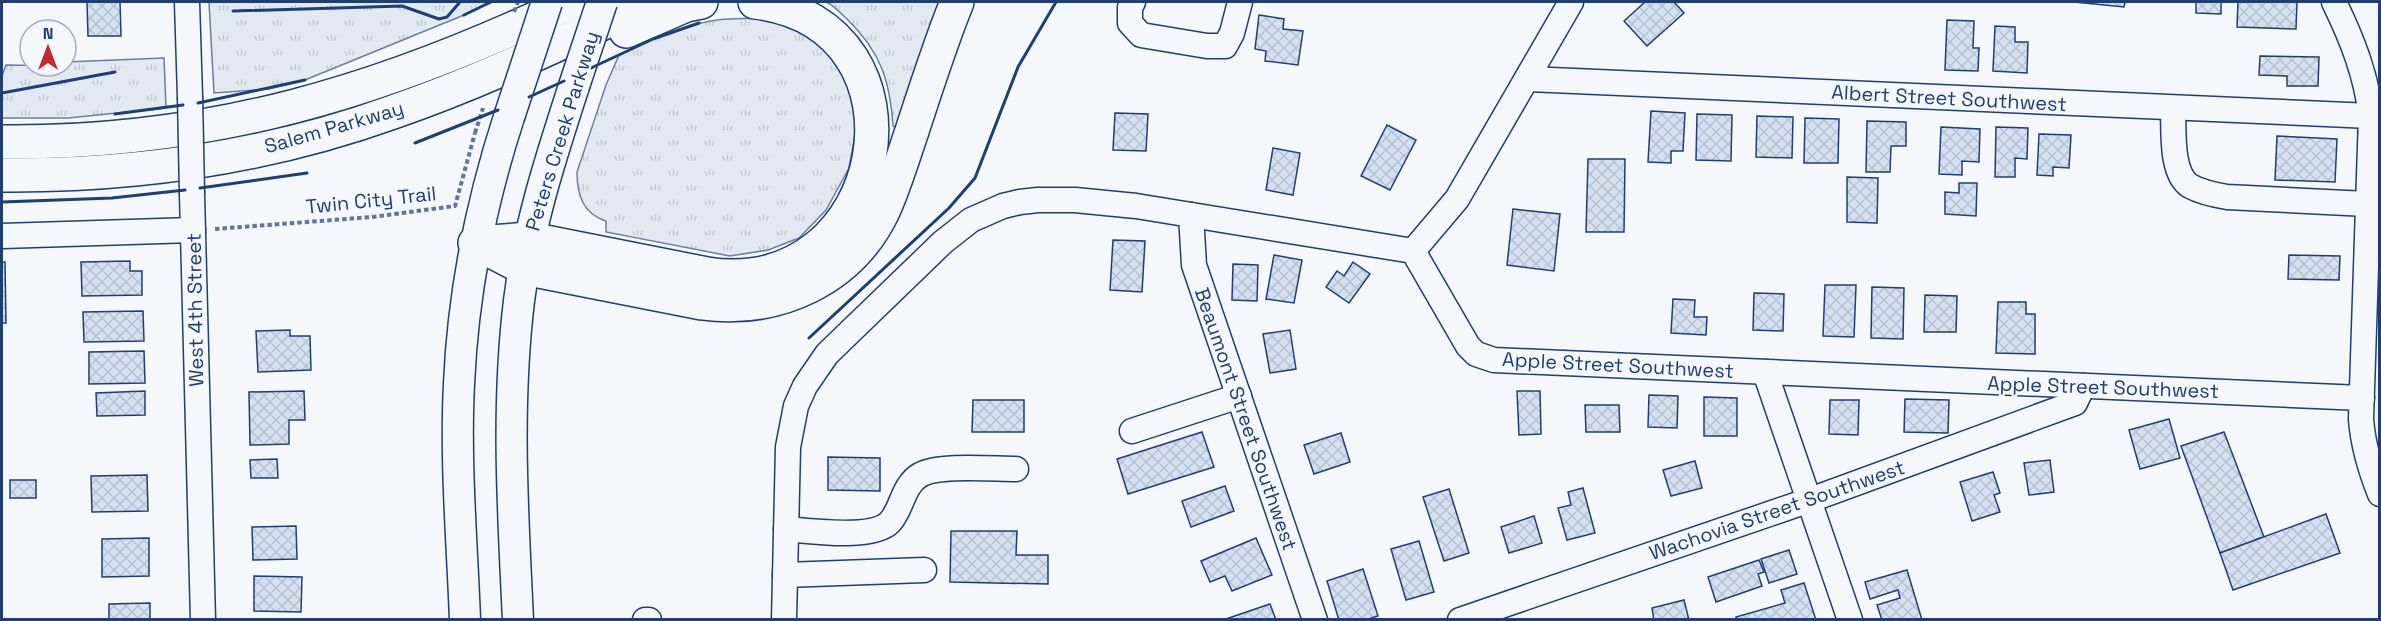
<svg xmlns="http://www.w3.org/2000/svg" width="2381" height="621" viewBox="0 0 2381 621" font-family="'Space Grotesk',sans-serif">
	<defs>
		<pattern id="grass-tufts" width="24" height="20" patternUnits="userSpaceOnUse" patternTransform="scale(1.5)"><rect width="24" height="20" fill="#e3e9f0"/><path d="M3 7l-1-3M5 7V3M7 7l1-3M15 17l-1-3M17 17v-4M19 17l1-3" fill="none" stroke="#c2c9d1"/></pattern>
		<pattern id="building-cross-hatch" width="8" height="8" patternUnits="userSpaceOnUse" patternTransform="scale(1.5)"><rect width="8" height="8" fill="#d5e0f0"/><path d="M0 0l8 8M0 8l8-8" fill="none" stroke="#b6c1d1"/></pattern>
	</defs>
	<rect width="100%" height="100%" fill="#f4f7fb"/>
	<!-- grass -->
	<g fill="url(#grass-tufts)" stroke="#687fa3" stroke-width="1.5">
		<polygon points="209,2 491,2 464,15 305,80 269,89 214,93"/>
		<path d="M826,2H948L902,131L893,126C890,81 881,52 847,19C840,13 834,5 826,2Z"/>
		<path d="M760,18L802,28L828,50L850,84L857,124L849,168L826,210L799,238L768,250L730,256L606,232V221C583,214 577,195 577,172L606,85L619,55C650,40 682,25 717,20C731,18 746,19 760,18Z"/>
		<polygon points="164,58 166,108 68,118 2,118 2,76 6,65 66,66 66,62"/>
	</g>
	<!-- building -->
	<g fill="url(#building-cross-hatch)" stroke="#1d3f73" stroke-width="1.5">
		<polygon points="87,2 120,2 121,36 88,36"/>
		<polygon points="1645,2 1674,2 1684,13 1647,46 1624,21"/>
		<polygon points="2074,2 2125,2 2124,7"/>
		<polygon points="2196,2 2221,2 2221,14 2196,13"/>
		<polygon points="2238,2 2297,2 2296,29 2237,27"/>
		<polygon points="1259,15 1284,19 1283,29 1303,31 1298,65 1265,61 1266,51 1255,49"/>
		<polygon points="1947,20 1974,21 1973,48 1979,48 1978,71 1945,70"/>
		<polygon points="1995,26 2015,27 2015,42 2028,42 2027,73 1993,71"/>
		<polygon points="2260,56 2319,57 2318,86 2287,86 2287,76 2259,75"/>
		<polygon points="1651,111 1685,113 1683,151 1671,151 1671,163 1648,162"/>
		<polygon points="1115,113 1148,114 1146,151 1113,150"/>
		<polygon points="1697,114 1732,115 1731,161 1696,160"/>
		<polygon points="1757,116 1793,117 1792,158 1756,157"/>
		<polygon points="1805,118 1839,119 1838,163 1804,163"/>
		<polygon points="1867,121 1906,122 1906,146 1891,146 1890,172 1866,172"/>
		<polygon points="1387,125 1416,140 1390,190 1361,176"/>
		<polygon points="1941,127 1980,129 1979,162 1962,161 1962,175 1939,174"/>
		<polygon points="1996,127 2028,128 2027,159 2015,158 2015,177 1995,177"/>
		<polygon points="2039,134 2071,135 2069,168 2053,167 2053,176 2037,175"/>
		<polygon points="2277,136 2337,139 2335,182 2275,180"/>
		<polygon points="1273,148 1300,153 1293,195 1266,190"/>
		<polygon points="1588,159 1625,159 1624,232 1586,232"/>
		<polygon points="1847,177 1878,178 1877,223 1847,222"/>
		<polygon points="1959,183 1977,183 1976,216 1945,214 1945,192 1959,193"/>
		<polygon points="1513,209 1560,214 1554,271 1507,265"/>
		<polygon points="1113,240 1145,241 1142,292 1110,290"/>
		<polygon points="1274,255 1302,260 1294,303 1266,299"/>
		<polygon points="2289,255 2340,256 2339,280 2288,279"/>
		<polygon points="130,261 130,271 142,271 142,295 82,296 81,262"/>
		<polygon points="2,262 5,262 6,323 2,323"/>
		<polygon points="1353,262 1370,274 1349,303 1326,287 1337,271 1344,276"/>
		<polygon points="1233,264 1258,265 1257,301 1232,300"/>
		<polygon points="1825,285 1856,285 1854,337 1823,336"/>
		<polygon points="1872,287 1904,288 1903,339 1871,338"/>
		<polygon points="1754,293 1784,294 1783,331 1753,330"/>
		<polygon points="1925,295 1957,296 1956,332 1924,332"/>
		<polygon points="1673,299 1695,300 1694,317 1707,317 1706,335 1671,333"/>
		<polygon points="1998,302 2026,302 2026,314 2035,314 2035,354 1996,353"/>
		<polygon points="143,311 144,341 84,342 83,312"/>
		<polygon points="290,330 290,336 310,336 311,370 258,372 256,331"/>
		<polygon points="1290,330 1296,369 1270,373 1263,334"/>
		<polygon points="144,351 145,383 89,384 89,352"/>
		<polygon points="145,391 145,415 97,416 96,393"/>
		<polygon points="304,391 305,420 289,420 289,444 250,445 249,392"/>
		<polygon points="1517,391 1540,391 1541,434 1519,435"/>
		<polygon points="1649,395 1678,396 1677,428 1648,427"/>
		<polygon points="1704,397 1737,398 1737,436 1704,436"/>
		<polygon points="1905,399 1949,400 1948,433 1904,432"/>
		<polygon points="973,400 1024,400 1024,432 972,432"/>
		<polygon points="1830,400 1859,400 1858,435 1829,434"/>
		<polygon points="1585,405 1619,405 1620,432 1586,432"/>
		<polygon points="2169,419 2180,458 2140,469 2129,430"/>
		<polygon points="1202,432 1214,467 1128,494 1117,459"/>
		<polygon points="2224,432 2264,537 2220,553 2181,446"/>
		<polygon points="1341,433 1350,462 1314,474 1304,445"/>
		<polygon points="828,457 880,458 880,491 828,490"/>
		<polygon points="277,459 278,478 251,478 250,460"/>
		<polygon points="2050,460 2054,492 2029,495 2024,463"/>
		<polygon points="1695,461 1702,488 1671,496 1663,470"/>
		<polygon points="1993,472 2000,493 1994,495 2000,512 1972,521 1960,482"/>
		<polygon points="147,475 148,511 92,512 91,476"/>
		<rect x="10" y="480" width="26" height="18"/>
		<polygon points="1225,486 1234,511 1191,527 1182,501"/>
		<polygon points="1583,488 1595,533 1567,540 1558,508 1571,505 1568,492"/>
		<polygon points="1449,489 1469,553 1444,561 1423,497"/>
		<polygon points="2326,514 2340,553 2233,590 2220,553"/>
		<polygon points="1534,516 1542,543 1509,553 1501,527"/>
		<polygon points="296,526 297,559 253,560 252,527"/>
		<polygon points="951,531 1017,531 1016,555 1048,555 1048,584 950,582"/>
		<polygon points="149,538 149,576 102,577 102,539"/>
		<polygon points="1256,538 1272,575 1232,591 1225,576 1210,582 1201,561"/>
		<polygon points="1419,541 1434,592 1406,600 1391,549"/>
		<polygon points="1789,550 1797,574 1769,583 1761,559"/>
		<polygon points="1759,560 1764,572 1758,574 1762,586 1716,602 1708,577"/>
		<polygon points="1363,569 1378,616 1365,620 1339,620 1327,581"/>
		<polygon points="1907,570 1922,620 1882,620 1877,605 1900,598 1898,590 1870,599 1865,582"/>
		<polygon points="254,576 302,577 301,612 254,611"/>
		<polygon points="1804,583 1816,620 1737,620 1736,617 1785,603 1781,590"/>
		<polygon points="1684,600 1689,620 1654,620 1652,608"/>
		<polygon points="150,603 150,620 109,620 109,604"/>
		<polygon points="1270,604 1276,620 1223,620"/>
	</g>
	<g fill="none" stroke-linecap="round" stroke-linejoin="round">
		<defs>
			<g id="minor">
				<polyline points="187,2 190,97"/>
				<polyline points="1133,2 1130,7 1130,23 1141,35 1207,46 1225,46 1232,33 1240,2"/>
				<path d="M2334,2C2352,39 2366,74 2371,116L2361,419C2363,446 2370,469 2380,494"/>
				<polyline points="1528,79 2371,116"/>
				<path d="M2173,108C2174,129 2170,173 2190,186C2201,192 2215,195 2227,197L2367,204"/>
				<polyline points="192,194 203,620"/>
				<polyline points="1191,215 1194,265 1315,620"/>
				<polyline points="2,236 193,230"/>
				<polyline points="1413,251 1457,199 1571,2"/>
				<polyline points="1765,372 1850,620"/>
				<polyline points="1132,431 1239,396"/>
				<path d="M786,529C810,531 873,540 890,522C902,509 903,485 920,475C938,464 993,469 1016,469"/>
				<polyline points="785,575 924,570"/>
				<polyline points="645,620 649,620"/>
				<polyline points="784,620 788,447 796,406 805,386 827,354 943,242 971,220 1003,206 1020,202 1038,200 1075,200 1136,206 1413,251 1468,346 1476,354 1494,360 2362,398"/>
				<polyline points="1460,620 1810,500 2075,403 2083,386"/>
			</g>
			<g id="major">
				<path d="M465,620C462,541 455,462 459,384C463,293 481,203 509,117"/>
				<path d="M518,620C513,513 506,408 519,301C528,227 551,157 574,86"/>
			</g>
			<g id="highway">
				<polyline points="626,31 686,5 701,2"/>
				<path d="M2,142C211,144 384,91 571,2"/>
				<path d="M2,175C134,176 268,157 393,112C480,82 564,42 647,2"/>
				<path d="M475,243L530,239L707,274C891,302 940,24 755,2"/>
				<path d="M476,243L524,268L702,303C777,313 851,280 884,209C895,184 903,157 912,131C926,88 940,44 957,2"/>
			</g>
		</defs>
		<!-- minor casing -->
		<use href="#minor" stroke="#1d3f73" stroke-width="27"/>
		<!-- major casing -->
		<use href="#major" stroke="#1d3f73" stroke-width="33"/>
		<!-- highway casing -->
		<use href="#highway" stroke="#1d3f73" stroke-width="36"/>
		<!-- path -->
		<polyline stroke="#5e769c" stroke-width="4" stroke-dasharray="4.5 3" stroke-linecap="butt" points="215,229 372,217 455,206 475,133"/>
		<!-- minor -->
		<use href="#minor" stroke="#f4f7fb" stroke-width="24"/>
		<!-- major -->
		<use href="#major" stroke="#f4f7fb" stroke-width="30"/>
		<!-- highway -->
		<use href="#highway" stroke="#f4f7fb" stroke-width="33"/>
		<defs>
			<polyline id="minor-bridge" points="190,97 192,194"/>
			<g id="major-bridge">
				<polyline points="574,86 602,2"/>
				<polyline points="509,117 547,2"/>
			</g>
		</defs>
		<!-- minor-bridge casing -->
		<use href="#minor-bridge" stroke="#1d3f73" stroke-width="27" stroke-linecap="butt"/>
		<!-- major-bridge casing -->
		<use href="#major-bridge" stroke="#1d3f73" stroke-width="33" stroke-linecap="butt"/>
		<!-- path-bridge -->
		<g stroke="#5e769c" stroke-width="4" stroke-dasharray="4.5 3" stroke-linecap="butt">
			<polyline points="514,12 518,2"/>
			<polyline points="475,133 483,108"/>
		</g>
		<!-- minor-bridge -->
		<use href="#minor-bridge" stroke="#f4f7fb" stroke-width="24"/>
		<!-- major-bridge -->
		<use href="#major-bridge" stroke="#f4f7fb" stroke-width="30"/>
		<!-- wall -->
		<g stroke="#1d3f73" stroke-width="3">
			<polyline points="233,11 402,6 439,19 447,17 460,2"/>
			<polyline points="464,15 491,2"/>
			<polyline points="591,68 653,39 699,23"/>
			<polyline points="2,93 115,72"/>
			<polyline points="529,97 564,81"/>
			<polyline points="198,103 305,80"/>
			<polyline points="115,114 183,105"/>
			<polyline points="415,143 498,110"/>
			<polyline points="200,188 307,173"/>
			<polyline points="2,202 112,198 185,190"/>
			<polyline points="809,338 949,208 975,178 1018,67 1056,2"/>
		</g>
	</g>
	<g text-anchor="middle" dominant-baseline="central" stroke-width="4.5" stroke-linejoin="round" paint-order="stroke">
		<!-- street labels -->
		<g font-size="20" fill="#1d3f73" stroke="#f4f7fb">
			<text transform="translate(1949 98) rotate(3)">Albert Street Southwest</text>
			<text transform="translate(334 127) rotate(-16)">Salem Parkway</text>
			<text transform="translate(562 131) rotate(-73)">Peters Creek Parkway</text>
			<text transform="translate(371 200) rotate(-6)">Twin City Trail</text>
			<text transform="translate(195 310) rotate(-91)">West 4th Street</text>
			<text transform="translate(1618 365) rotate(3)">Apple Street Southwest</text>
			<text transform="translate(2103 387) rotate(2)">Apple Street Southwest</text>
			<text transform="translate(1246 419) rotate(71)">Beaumont Street Southwest</text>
			<text transform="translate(1777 510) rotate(-19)">Wachovia Street Southwest</text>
		</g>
	</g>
	<!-- border -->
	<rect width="2381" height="621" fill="none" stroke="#1d3f73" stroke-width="6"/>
	<!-- north arrow -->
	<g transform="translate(48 48)"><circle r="28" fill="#f4f7fb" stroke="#9eadc5" stroke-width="1.5"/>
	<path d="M0-4.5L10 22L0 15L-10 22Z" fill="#c62828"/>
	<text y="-9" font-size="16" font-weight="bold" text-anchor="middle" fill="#1d3f73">N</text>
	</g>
</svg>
